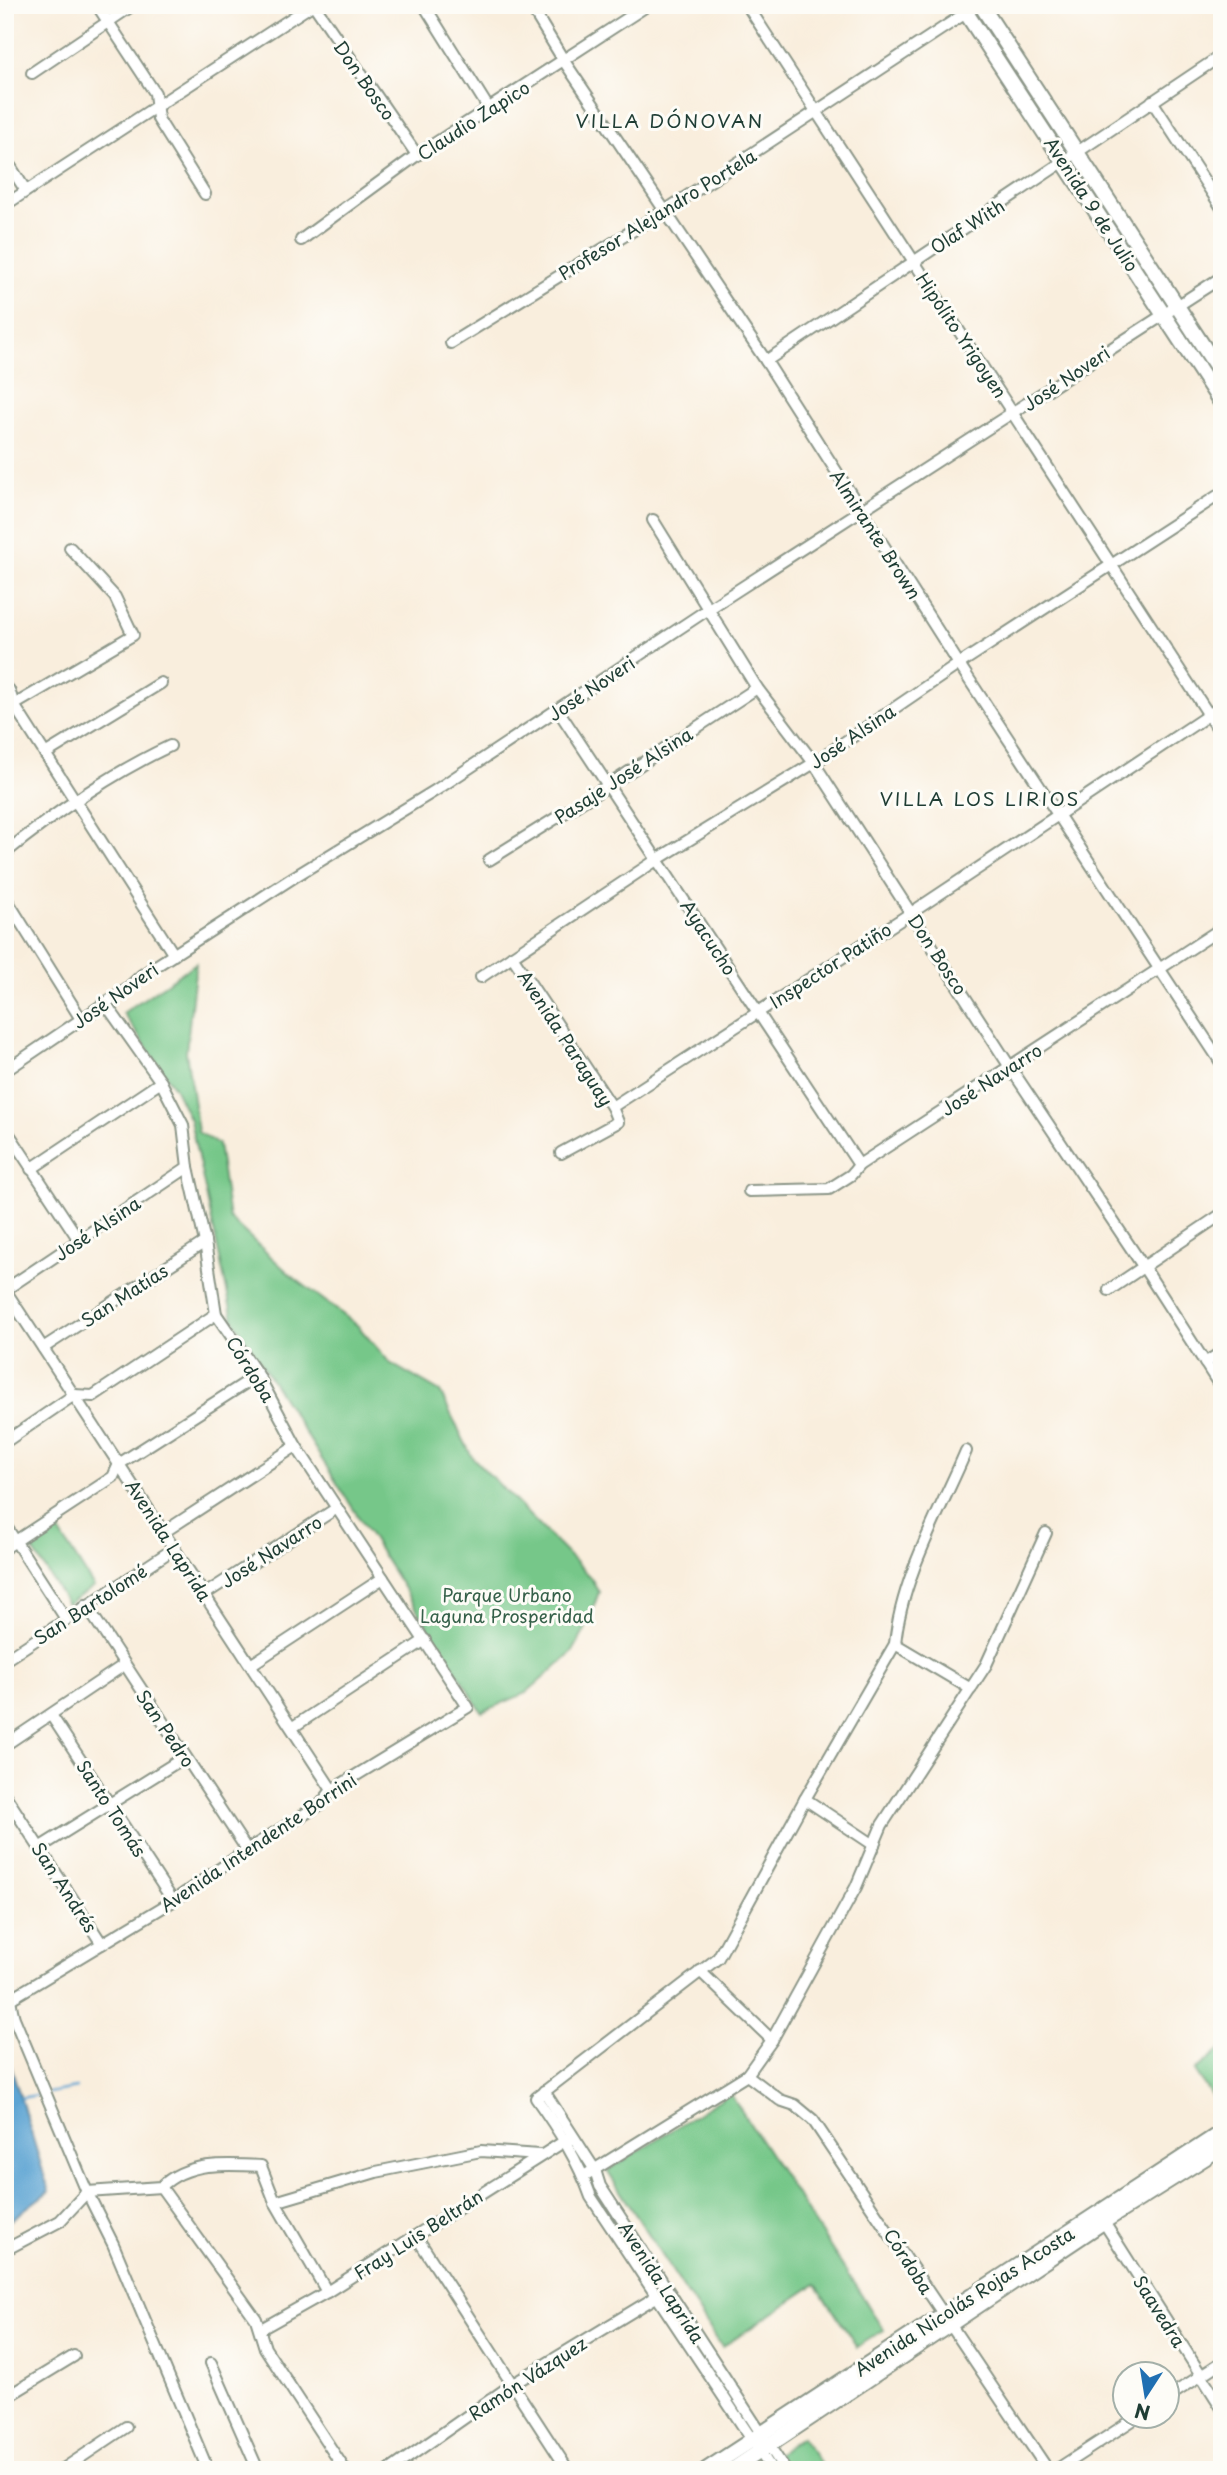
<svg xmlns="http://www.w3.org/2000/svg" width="1227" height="2475" viewBox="0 0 1227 2475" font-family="'Playpen Sans',sans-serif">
	<rect width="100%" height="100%" fill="#fdfcf7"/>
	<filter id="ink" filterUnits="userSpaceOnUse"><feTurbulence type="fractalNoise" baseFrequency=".0143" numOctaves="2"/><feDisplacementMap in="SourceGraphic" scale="14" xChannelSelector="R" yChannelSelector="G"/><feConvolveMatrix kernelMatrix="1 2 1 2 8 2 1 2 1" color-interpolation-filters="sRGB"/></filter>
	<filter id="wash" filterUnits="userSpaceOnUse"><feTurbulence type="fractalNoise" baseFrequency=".00686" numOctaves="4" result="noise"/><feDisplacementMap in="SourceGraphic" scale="28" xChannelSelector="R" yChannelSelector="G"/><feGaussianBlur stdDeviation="1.57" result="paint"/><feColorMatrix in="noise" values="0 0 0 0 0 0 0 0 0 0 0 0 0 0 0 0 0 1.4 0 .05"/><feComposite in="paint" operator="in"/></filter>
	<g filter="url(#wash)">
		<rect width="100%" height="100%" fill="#f9eedd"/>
		<!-- green -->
		<g fill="#76c789" stroke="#4a825e" stroke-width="2">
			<polygon points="982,14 1070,148 1065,152 976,18"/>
			<polygon points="1081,165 1167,300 1162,303 1076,168"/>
			<polygon points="196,963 186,1052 198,1132 218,1144 229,1218 293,1277 357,1325 390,1363 440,1392 472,1457 591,1578 599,1592 584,1632 572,1653 526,1693 482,1712 233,1319 190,1120 175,1089 123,1013"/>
			<polygon points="55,1525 94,1587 67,1604 28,1542"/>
			<polygon points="1222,2048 1222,2112 1195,2071"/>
			<polygon points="730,2093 884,2330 857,2347 816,2284 722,2347 607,2171"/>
			<polygon points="801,2437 825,2470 788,2470 777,2454"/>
		</g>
		<!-- water -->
		<polygon fill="#5da4d3" stroke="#3e7084" stroke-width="2" points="5,2047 49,2191 5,2224"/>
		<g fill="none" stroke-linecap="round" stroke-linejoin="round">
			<!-- stream -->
			<g stroke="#5da4d3" stroke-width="2.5">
				<polyline points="48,2093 76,2088"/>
				<polyline points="21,2098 42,2094"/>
			</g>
		</g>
	</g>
	<g filter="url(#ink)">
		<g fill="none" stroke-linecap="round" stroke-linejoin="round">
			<defs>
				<g id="minor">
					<polyline points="97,5 155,93 158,119 205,194"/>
					<polyline points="314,5 417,155"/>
					<polyline points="424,5 489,109"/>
					<polyline points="530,5 564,61 766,361 959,664 1222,1064"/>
					<polyline points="747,5 1222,735"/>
					<polyline points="32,73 133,5"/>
					<polyline points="1152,101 1222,208"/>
					<polyline points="5,158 26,191"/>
					<polyline points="5,205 312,5"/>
					<polyline points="301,240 417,155 648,5"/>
					<polyline points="451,343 666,210 978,5"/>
					<polyline points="766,361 1222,55"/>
					<polyline points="653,520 757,688 814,763 1010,1067 1143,1266 1222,1389"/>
					<polyline points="5,691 9,690 14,705 174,955"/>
					<polyline points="14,705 133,635 115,597 70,548"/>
					<polyline points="558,710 859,1165"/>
					<polyline points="45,754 161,683"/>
					<path d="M5,853C53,814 114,772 170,746"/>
					<polyline points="489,860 609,785 757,688"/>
					<polyline points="5,897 81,1019"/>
					<polyline points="512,956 612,1107 618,1122 561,1153"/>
					<polyline points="481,977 658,859 814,763 959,664 1222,493"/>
					<polyline points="5,1071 129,987 142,975 294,877 436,790 707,610 1222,277"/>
					<polyline points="612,1107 911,913 1222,706"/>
					<polyline points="5,1128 79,1240"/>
					<polyline points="31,1169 161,1082"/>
					<polyline points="749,1191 829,1189 851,1175 859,1165 1222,928"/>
					<polyline points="5,1290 332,1790"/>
					<polyline points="5,1290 188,1167"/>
					<polyline points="1109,1290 1222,1214"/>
					<polyline points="43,1348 205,1242"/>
					<polyline points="1205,1363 1222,1352"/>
					<polyline points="5,1442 74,1395 93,1396 216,1314"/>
					<polyline points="5,1525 66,1619"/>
					<polyline points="164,1532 296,1446"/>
					<polyline points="5,1548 113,1477 119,1464 258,1375"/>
					<polyline points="205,1594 337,1508"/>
					<polyline points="86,1605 247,1850"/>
					<polyline points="895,1644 971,1689"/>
					<polyline points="5,1660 175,1548"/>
					<polyline points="252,1664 383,1578"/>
					<polyline points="51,1715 173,1901"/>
					<polyline points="293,1727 425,1640"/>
					<polyline points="5,1745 124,1665"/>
					<polyline points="5,1795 102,1944"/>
					<polyline points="805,1799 874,1845"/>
					<polyline points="39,1848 185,1757"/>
					<polyline points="700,1971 772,2040"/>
					<path d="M5,1982C11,1995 10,2005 14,2018L87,2192L113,2244L208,2470"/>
					<polyline points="12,1998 173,1901 247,1850 321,1804 332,1790 468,1707 296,1446 258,1375 216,1314 205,1242 188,1167 183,1125 161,1082 105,1003"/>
					<polyline points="747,2075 780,2100 795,2105 813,2120 1048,2470"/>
					<polyline points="544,2091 595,2170 600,2186 785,2470"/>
					<polyline points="584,2176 747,2075 772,2040 856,1887 882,1825 986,1665 1046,1533"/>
					<polyline points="161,2187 256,2319 265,2348 345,2470"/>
					<polyline points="275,2202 376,2172 481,2151 539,2155"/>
					<polyline points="1100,2216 1222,2408"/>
					<polyline points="416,2236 568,2470"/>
					<path d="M5,2250L60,2221L87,2192L161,2187C187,2161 227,2164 261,2166L275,2202L327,2292"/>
					<polyline points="261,2329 327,2292 571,2137"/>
					<polyline points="211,2363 258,2470"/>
					<polyline points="1168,2397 1222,2362"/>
					<polyline points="5,2398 74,2356"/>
					<polyline points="62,2470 126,2427"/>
					<polyline points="390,2470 513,2384 661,2294"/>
					<path d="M772,2470L591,2197C578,2160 558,2129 536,2098L718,1958L805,1799L895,1644C901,1578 940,1512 966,1451"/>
					<polyline points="1056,2470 1139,2416"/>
				</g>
				<g id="major">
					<polyline points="961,5 1222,404"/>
					<polyline points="981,5 1222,375"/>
					<polyline points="706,2470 1222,2132"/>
					<polyline points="732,2470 1103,2222 1222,2147"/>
				</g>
			</defs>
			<!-- minor casing -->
			<use href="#minor" stroke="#8c9688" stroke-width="14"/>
			<!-- major casing -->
			<use href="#major" stroke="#8c9688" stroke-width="18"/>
			<!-- minor -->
			<use href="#minor" stroke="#fff" stroke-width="10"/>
			<!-- major -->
			<use href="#major" stroke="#fff" stroke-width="14"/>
		</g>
	</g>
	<g text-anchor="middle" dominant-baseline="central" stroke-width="6" stroke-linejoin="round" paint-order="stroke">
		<!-- street labels -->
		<g font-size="18" fill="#1f3d34" stroke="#fdfcf7">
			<text transform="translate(365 80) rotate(55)">Don Bosco</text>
			<text transform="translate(473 120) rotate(-33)">Claudio Zapico</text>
			<text transform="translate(1092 204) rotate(57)">Avenida 9 de Julio</text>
			<text transform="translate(657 214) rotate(-32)">Profesor Alejandro Portela</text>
			<text transform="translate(967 226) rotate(-33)">Olaf With</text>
			<text transform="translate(962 335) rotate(56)">Hipólito Yrigoyen</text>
			<text transform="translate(1066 378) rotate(-34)">José Noveri</text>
			<text transform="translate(876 534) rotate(57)">Almirante Brown</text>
			<text transform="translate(591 688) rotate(-34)">José Noveri</text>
			<text transform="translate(852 736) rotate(-34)">José Alsina</text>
			<text transform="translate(623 775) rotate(-33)">Pasaje José Alsina</text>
			<text transform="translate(709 937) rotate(57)">Ayacucho</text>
			<text transform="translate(938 954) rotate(57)">Don Bosco</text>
			<text transform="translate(830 965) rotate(-33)">Inspector Patiño</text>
			<text transform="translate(115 995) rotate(-35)">José Noveri</text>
			<text transform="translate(566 1038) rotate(57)">Avenida Paraguay</text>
			<text transform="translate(991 1079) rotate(-33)">José Navarro</text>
			<text transform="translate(97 1228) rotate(-34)">José Alsina</text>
			<text transform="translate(124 1295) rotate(-33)">San Matías</text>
			<text transform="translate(251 1369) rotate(58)">Córdoba</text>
			<text transform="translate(169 1540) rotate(57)">Avenida Laprida</text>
			<text transform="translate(271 1551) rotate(-33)">José Navarro</text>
			<text transform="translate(90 1604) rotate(-33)">San Bartolomé</text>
			<text transform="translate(166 1728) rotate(56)">San Pedro</text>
			<text transform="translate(112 1808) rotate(57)">Santo Tomás</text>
			<text transform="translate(258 1842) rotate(-34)">Avenida Intendente Borrini</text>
			<text transform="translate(65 1887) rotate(57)">San Andrés</text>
			<text transform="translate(418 2234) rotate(-33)">Fray Luis Beltrán</text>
			<text transform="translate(909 2261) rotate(57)">Córdoba</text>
			<text transform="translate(662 2282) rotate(57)">Avenida Laprida</text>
			<text transform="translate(964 2301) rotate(-33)">Avenida Nicolás Rojas Acosta</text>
			<text transform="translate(1160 2311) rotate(58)">Saavedra</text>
			<text transform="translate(527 2378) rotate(-33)">Ramón Vázquez</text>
		</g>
		<!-- park labels -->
		<g font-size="18" fill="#356049" stroke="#fdfcf7">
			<text x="507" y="1594">Parque Urbano<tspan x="507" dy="21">Laguna Prosperidad</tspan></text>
		</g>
		<!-- neighbourhood labels -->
		<g font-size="19" letter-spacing="2" fill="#1f3d34" stroke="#fdfcf7">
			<text x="670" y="120">VILLA DÓNOVAN</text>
			<text x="980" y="798">VILLA LOS LIRIOS</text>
		</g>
	</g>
	<!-- margin -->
	<rect width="1227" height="2475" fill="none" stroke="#fdfcf7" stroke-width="28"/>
	<!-- north arrow -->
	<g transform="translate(1146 2395) rotate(192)"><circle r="33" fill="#fdfcf7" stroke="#a4b0a9" stroke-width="2"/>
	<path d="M0-5L12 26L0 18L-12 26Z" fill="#1f6fb2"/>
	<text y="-10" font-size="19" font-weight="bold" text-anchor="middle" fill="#1f3d34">N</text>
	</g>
</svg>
